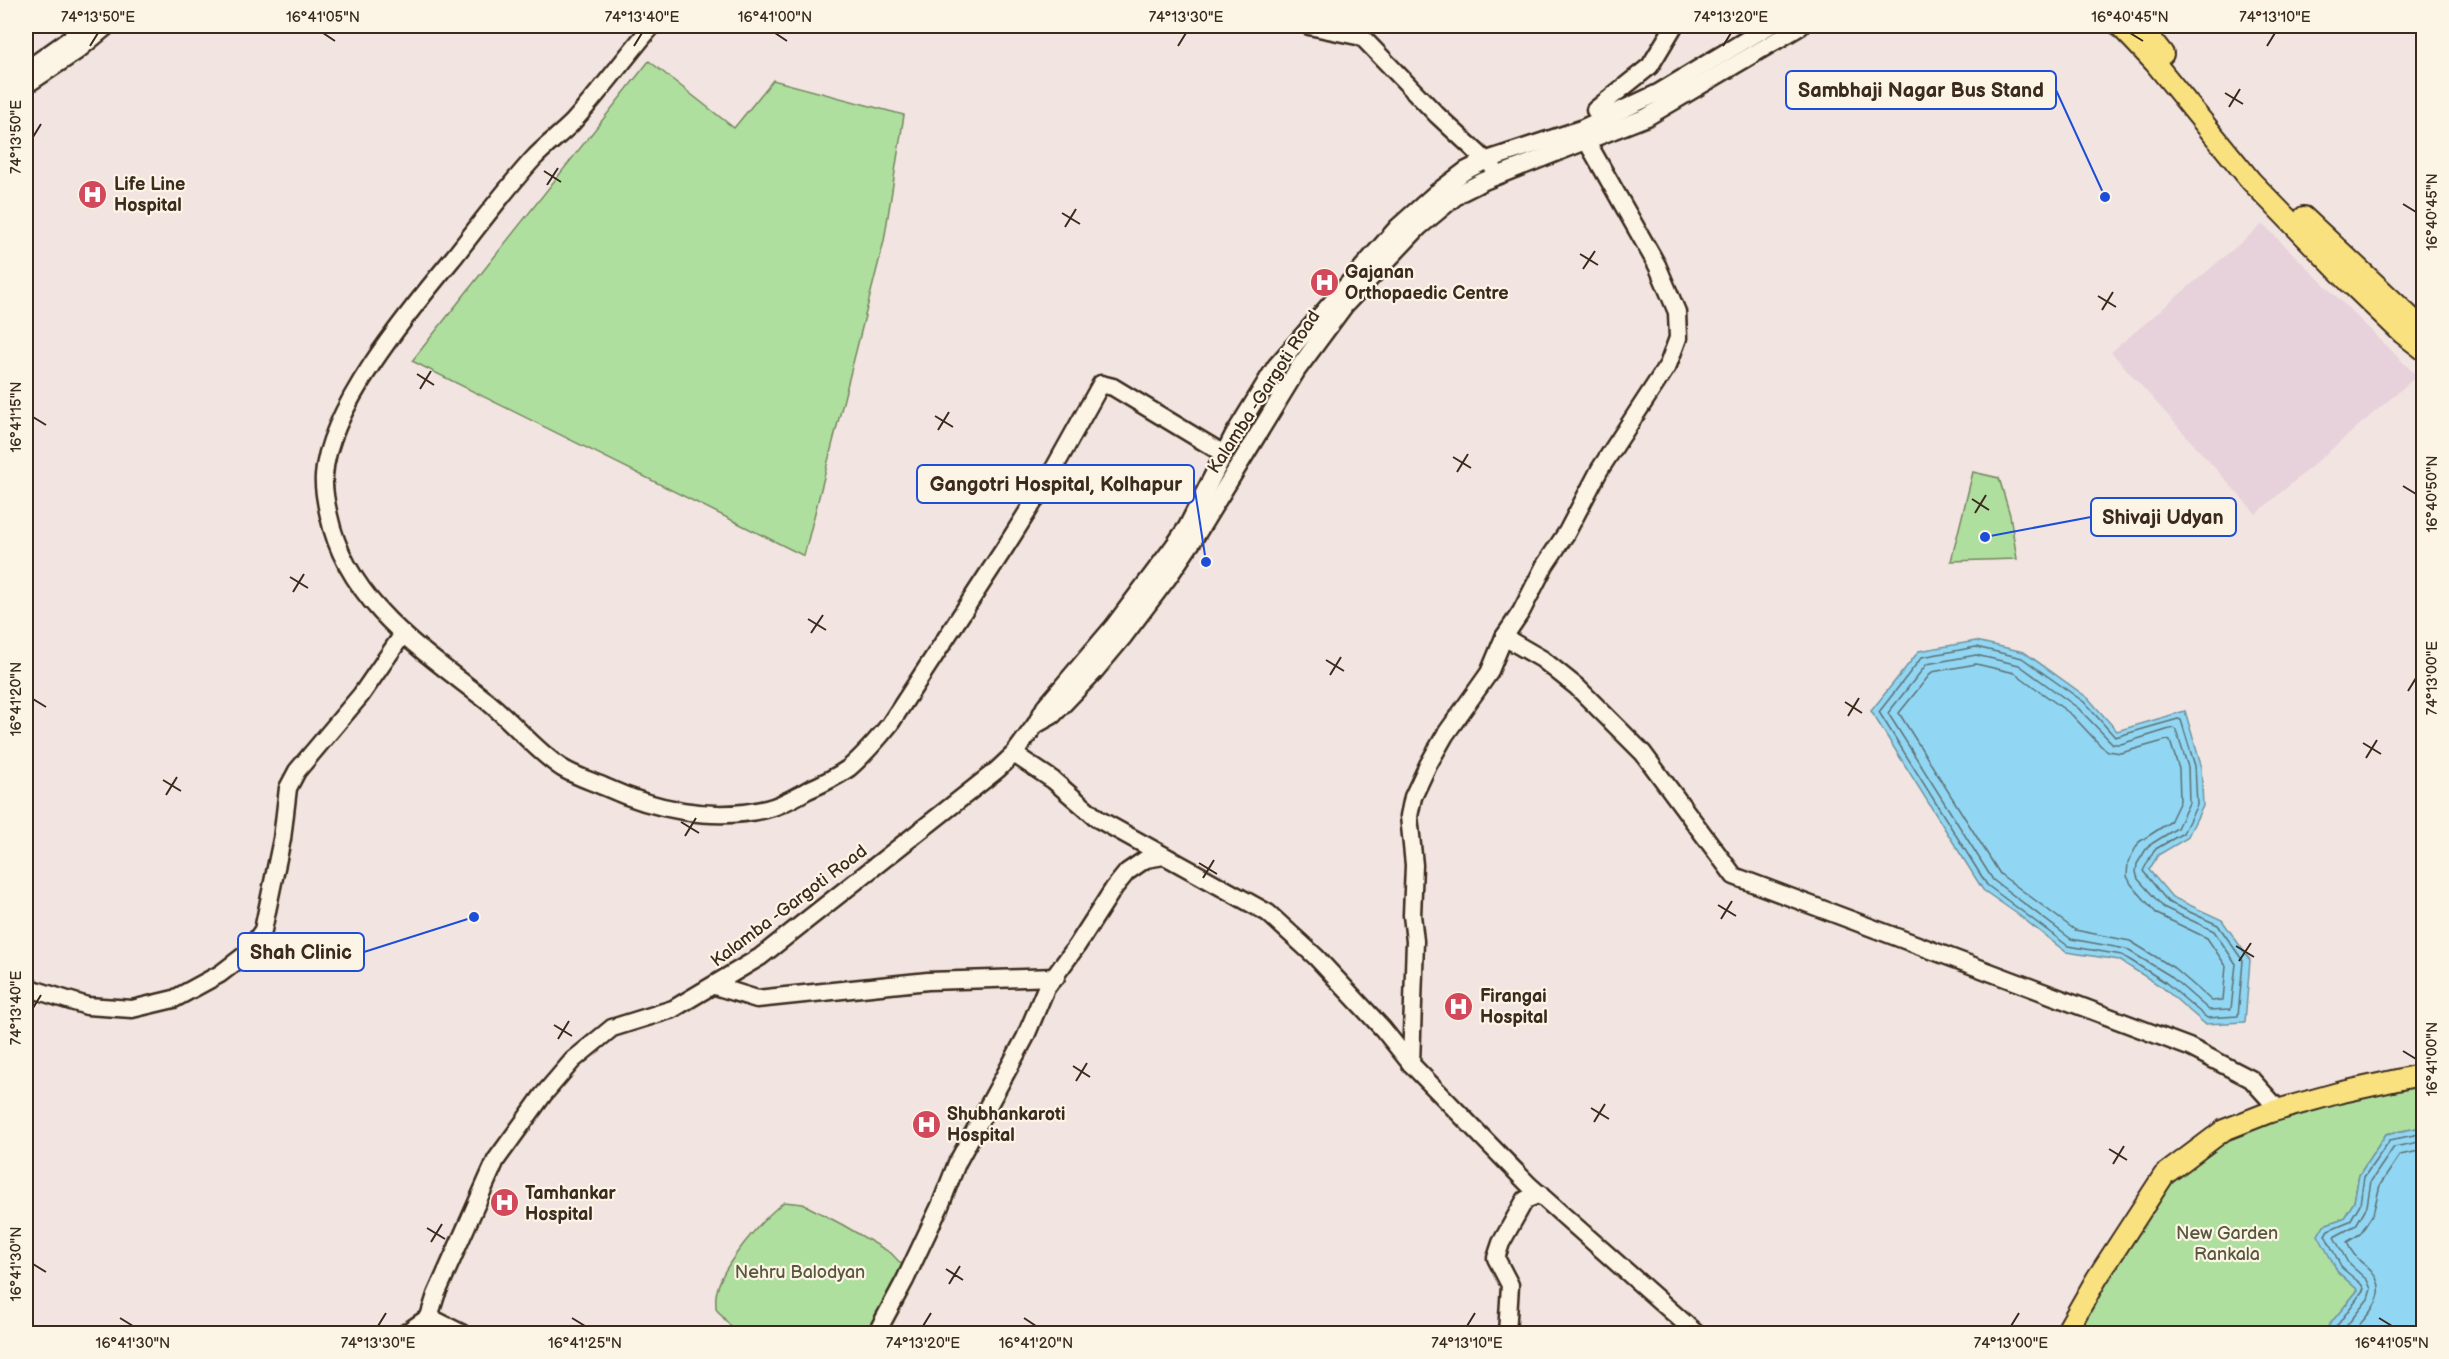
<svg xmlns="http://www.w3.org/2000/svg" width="2449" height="1359" viewBox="0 0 2449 1359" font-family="'Balsamiq Sans',sans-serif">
	<rect width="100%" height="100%" fill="#f2e5e1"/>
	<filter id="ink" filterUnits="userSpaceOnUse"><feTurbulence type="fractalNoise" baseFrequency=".0167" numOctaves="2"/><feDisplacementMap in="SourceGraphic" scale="12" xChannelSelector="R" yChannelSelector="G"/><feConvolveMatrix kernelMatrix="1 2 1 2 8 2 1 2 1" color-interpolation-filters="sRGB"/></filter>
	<g filter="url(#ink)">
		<!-- built -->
		<polygon fill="#e7d2dc" points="2263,224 2417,376 2256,514 2111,352"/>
		<!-- green -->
		<g fill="#afdf9f" stroke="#75845e" stroke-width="1.5">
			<polygon points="649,61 734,128 773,80 904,115 884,241 804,556 412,361"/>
			<polygon points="1973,472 1999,478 2010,515 2017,559 1951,561"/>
			<polygon points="2423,1088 2423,1127 2386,1134 2359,1175 2354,1202 2344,1218 2324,1225 2338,1272 2358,1290 2326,1330 2326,1333 2066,1334 2151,1195 2260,1115 2392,1090"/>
			<path d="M784,1202L803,1204L843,1225L891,1253L904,1267L866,1333H736L716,1309C716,1303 715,1296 717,1291C722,1265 763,1218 784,1202Z"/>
		</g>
		<!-- water -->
		<g fill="#91d7f3" stroke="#6f929e" stroke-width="1.5">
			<polygon points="1976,641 2024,652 2088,698 2117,731 2185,711 2201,765 2203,806 2187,838 2158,855 2149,870 2172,897 2222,920 2250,960 2245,1022 2205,1024 2162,987 2119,960 2066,952 2016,913 1983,890 1871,711 1919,651"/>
			<polygon points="2423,1127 2423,1333 2326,1333 2325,1330 2358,1290 2338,1272 2318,1235 2324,1225 2344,1218 2354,1202 2359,1175 2386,1134"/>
		</g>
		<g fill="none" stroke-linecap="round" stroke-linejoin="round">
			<!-- shore -->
			<g stroke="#5d6f73" stroke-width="1.5">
				<polygon points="1976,647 2022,658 2084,702 2115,737 2178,719 2181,720 2195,766 2197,805 2183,833 2154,850 2143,871 2168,902 2218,925 2243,961 2238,1016 2207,1018 2165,982 2122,955 2068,946 1987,885 1879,712 1922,657"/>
				<polygon points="1976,655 2019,665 2078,708 2113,744 2121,744 2173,728 2176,730 2188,767 2189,803 2177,828 2148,846 2137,864 2136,872 2138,879 2163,907 2214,931 2236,964 2231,1009 2209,1010 2169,975 2126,949 2071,939 1993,880 1888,713 1927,664"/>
				<polygon points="1976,664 2015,673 2072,715 2101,746 2108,751 2121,753 2167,740 2170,741 2179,769 2180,801 2170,822 2139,842 2128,862 2127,876 2131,884 2157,914 2207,938 2226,966 2223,1000 2212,1001 2174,968 2130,941 2075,930 2000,874 1899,713 1932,672"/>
				<polyline points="2331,1334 2364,1289 2361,1284 2342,1268 2325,1235 2328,1230 2350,1221 2360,1204 2364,1177 2390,1140 2424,1133"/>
				<polyline points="2340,1334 2368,1299 2371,1289 2367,1280 2348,1263 2334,1237 2356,1225 2367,1206 2371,1181 2394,1147 2424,1141"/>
				<path d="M2352,1334C2369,1312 2395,1292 2367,1267C2358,1260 2351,1253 2347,1242L2360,1234L2373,1214L2380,1185L2400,1155L2424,1150"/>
			</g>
			<defs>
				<g id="secondary">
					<path d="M652,26C625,58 600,92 572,123C560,135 545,146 533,159C505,190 480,224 454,257C411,309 328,408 324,476C323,489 326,503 329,516C347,601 419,648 483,698C511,719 533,749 562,768C575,776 591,781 605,787C653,809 713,822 766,809C781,806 795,797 808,790C822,784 836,777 849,768C864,755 877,740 890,724L1006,546L1047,481L1101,384L1113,387L1224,454"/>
					<polyline points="1309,26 1362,37 1437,115 1493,167"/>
					<polyline points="26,70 88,26"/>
					<polyline points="26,85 77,51 107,26"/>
					<polyline points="1595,110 1650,66 1674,26"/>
					<polyline points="1504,637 1542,659 1577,687 1643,753 1734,876 2189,1047 2251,1079 2279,1110"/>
					<polyline points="1037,724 1053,715 1093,673 1124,636 1167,579 1192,542 1297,370 1345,305 1419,227 1460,193 1484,181 1647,117 1801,26"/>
					<polyline points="1014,754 1053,780 1098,819 1268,913 1316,957 1383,1029 1411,1064 1529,1185 1697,1334"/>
					<polyline points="715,986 757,999 928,981 1056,977"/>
					<polyline points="26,987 87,1006 132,1009 174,999 220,974 246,954 263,930 282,839 288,788 297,771 361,695 403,634"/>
					<polyline points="1411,1064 1415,941 1412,915 1414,865 1409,816 1413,797 1428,765 1445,735 1489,673 1504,637 1521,612 1545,565 1567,532 1600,469 1668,365 1678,338 1677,312 1657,265 1581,131"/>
					<polyline points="429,1317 463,1334"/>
					<polyline points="404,1334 429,1317 436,1295 496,1160 543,1095 573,1060 612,1028 673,1009 760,957 997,770 1014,754 1036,724 1045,707 1113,627 1173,547 1187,527 1233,436 1276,366 1398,227 1436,193 1465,171 1487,160 1581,129 1658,93 1769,26"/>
					<polyline points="876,1334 905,1280 940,1206 957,1163 1025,1038 1046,988 1076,947 1114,888 1127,872 1146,859 1164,856"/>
					<polyline points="1507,1334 1510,1285 1496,1258 1501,1243 1525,1200 1540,1194"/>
				</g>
				<g id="primary">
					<polyline points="2120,26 2155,63 2251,181 2348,281 2402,333 2424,350"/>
					<polyline points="2141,26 2163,54"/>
					<polyline points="2304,217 2424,330"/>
					<polyline points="2065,1334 2097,1278 2164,1175 2224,1130 2270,1112 2338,1093 2424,1074"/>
				</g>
			</defs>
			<!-- secondary casing -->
			<use href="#secondary" stroke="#3b2a1e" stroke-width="21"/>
			<!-- primary casing -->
			<use href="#primary" stroke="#3b2a1e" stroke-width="24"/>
			<!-- secondary -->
			<use href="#secondary" stroke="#fcf5e5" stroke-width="16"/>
			<!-- primary -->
			<use href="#primary" stroke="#fae180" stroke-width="20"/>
		</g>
	</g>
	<!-- ticks -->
	<path fill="none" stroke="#3b2a1e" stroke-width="2" d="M323,33L335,41M775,33L787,41M2130,33L2143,41M90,46L98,33M634,46L642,33M1178,46L1186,33M1723,46L1731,33M2267,46L2275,33M2225,93L2243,104M2229,107L2240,89M33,137L41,124M544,171L561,182M547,185L558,168M2403,204L2416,212M1062,213L1080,224M1065,227L1076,209M1580,254L1598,265M1583,269L1595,251M2098,296L2116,307M2102,310L2113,292M417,374L434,385M420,389L431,371M935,416L953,427M33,417L46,425M938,430L949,412M1453,457L1471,468M1457,472L1468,454M2403,486L2416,494M1972,499L1989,510M1975,513L1986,495M290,577L308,588M293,592L304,574M808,619L826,630M811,633L823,615M1326,660L1344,671M1330,675L1341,657M2408,691L2416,678M33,699L46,707M1845,702L1862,713M1848,716L1859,698M2363,743L2381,754M2366,758L2377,740M163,780L181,791M166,795L177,777M681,822L699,833M685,836L696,818M1199,863L1217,874M1203,878L1214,860M1718,905L1736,916M1721,919L1732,901M2236,946L2254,957M2239,961L2251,943M33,1008L41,995M554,1025L572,1036M558,1039L569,1021M2403,1051L2416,1059M1073,1066L1090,1077M1076,1081L1087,1063M1591,1108L1609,1119M1594,1122L1605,1104M2109,1149L2127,1160M2113,1164L2124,1146M427,1228L445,1239M431,1242L442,1224M33,1264L46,1272M946,1269L963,1280M949,1284L960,1266M120,1318L133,1326M572,1318L585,1326M1024,1318L1036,1326M2379,1318L2392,1326M378,1326L386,1313M923,1326L931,1313M1467,1326L1475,1313M2011,1326L2019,1313"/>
	<!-- icons -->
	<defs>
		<symbol id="hospital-disc" viewBox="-11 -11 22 22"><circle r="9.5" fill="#d1495b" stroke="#fcf5e5"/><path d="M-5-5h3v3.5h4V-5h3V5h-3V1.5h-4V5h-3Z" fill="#fff"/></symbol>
	</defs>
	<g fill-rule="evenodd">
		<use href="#hospital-disc" x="76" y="178" width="33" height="33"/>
		<use href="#hospital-disc" x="1308" y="266" width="33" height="33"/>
		<use href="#hospital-disc" x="1442" y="990" width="33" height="33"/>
		<use href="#hospital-disc" x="910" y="1108" width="33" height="33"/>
		<use href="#hospital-disc" x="488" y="1186" width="33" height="33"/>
	</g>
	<g text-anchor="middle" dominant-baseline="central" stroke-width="4.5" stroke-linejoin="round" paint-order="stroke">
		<!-- poi labels -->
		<g font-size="18" font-weight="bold" fill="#3b2a1e" stroke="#fcf5e5" text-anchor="start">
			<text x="114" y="184">Life Line<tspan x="114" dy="21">Hospital</tspan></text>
			<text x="1345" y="272">Gajanan<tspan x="1345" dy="21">Orthopaedic Centre</tspan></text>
			<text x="1480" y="996">Firangai<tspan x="1480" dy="21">Hospital</tspan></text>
			<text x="947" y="1114">Shubhankaroti<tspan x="947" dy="21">Hospital</tspan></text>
			<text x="525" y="1193">Tamhankar<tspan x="525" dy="21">Hospital</tspan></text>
		</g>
		<!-- street labels -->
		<g font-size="18" fill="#3b2a1e" stroke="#fcf5e5">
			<text transform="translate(1264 392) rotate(-57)">Kalamba -Gargoti Road</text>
			<text transform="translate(789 906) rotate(-37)">Kalamba -Gargoti Road</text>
		</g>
		<!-- park labels -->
		<g font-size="18" fill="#58573e" stroke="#fcf5e5">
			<text x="2227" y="1233">New Garden<tspan x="2227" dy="21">Rankala</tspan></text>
			<text x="800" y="1272">Nehru Balodyan</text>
		</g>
	</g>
	<!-- callouts -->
	<path fill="none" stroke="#1d4ed8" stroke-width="2" d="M2105 197L2056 90M1206 562L1194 484M1985 537L2091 517M474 917L364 952"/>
	<g fill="#1d4ed8" stroke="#fcf5e5" stroke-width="2">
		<circle cx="2105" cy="197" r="6"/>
		<circle cx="1206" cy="562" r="6"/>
		<circle cx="1985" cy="537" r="6"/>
		<circle cx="474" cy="917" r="6"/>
	</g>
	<g fill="#fcf5e5" stroke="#1d4ed8" stroke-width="2">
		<rect x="1786" y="71" width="270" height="38" rx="6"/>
		<rect x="917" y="465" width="277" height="38" rx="6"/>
		<rect x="2091" y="498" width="145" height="38" rx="6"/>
		<rect x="238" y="933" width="126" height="38" rx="6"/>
	</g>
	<g font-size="20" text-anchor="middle" font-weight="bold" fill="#3b2a1e">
		<text x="1921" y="97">Sambhaji Nagar Bus Stand</text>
		<text x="1056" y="491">Gangotri Hospital, Kolhapur</text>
		<text x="2163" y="524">Shivaji Udyan</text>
		<text x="301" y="959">Shah Clinic</text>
	</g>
	<!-- margin -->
	<rect width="2449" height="1359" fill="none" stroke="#fcf5e5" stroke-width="66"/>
	<rect x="33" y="33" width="2383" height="1293" fill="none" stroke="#3b2a1e" stroke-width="2"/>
	<g font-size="15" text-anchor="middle" fill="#3b2a1e">
		<text x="98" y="22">74°13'50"E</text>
		<text x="323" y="22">16°41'05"N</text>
		<text x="642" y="22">74°13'40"E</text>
		<text x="775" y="22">16°41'00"N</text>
		<text x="1186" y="22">74°13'30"E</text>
		<text x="1731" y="22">74°13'20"E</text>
		<text x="2130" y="22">16°40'45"N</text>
		<text x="2275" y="22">74°13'10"E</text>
		<text transform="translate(16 137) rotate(-90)" y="5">74°13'50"E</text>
		<text transform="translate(2432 212) rotate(-90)" y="5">16°40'45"N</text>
		<text transform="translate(16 417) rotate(-90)" y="5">16°41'15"N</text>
		<text transform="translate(2432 494) rotate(-90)" y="5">16°40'50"N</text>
		<text transform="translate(2432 678) rotate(-90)" y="5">74°13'00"E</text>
		<text transform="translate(16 699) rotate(-90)" y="5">16°41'20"N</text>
		<text transform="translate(16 1008) rotate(-90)" y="5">74°13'40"E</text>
		<text transform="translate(2432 1059) rotate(-90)" y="5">16°41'00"N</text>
		<text transform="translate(16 1264) rotate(-90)" y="5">16°41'30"N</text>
		<text x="133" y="1348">16°41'30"N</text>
		<text x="378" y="1348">74°13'30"E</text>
		<text x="585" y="1348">16°41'25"N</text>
		<text x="923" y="1348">74°13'20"E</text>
		<text x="1036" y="1348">16°41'20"N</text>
		<text x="1467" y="1348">74°13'10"E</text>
		<text x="2011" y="1348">74°13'00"E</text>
		<text x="2392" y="1348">16°41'05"N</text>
	</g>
</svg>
